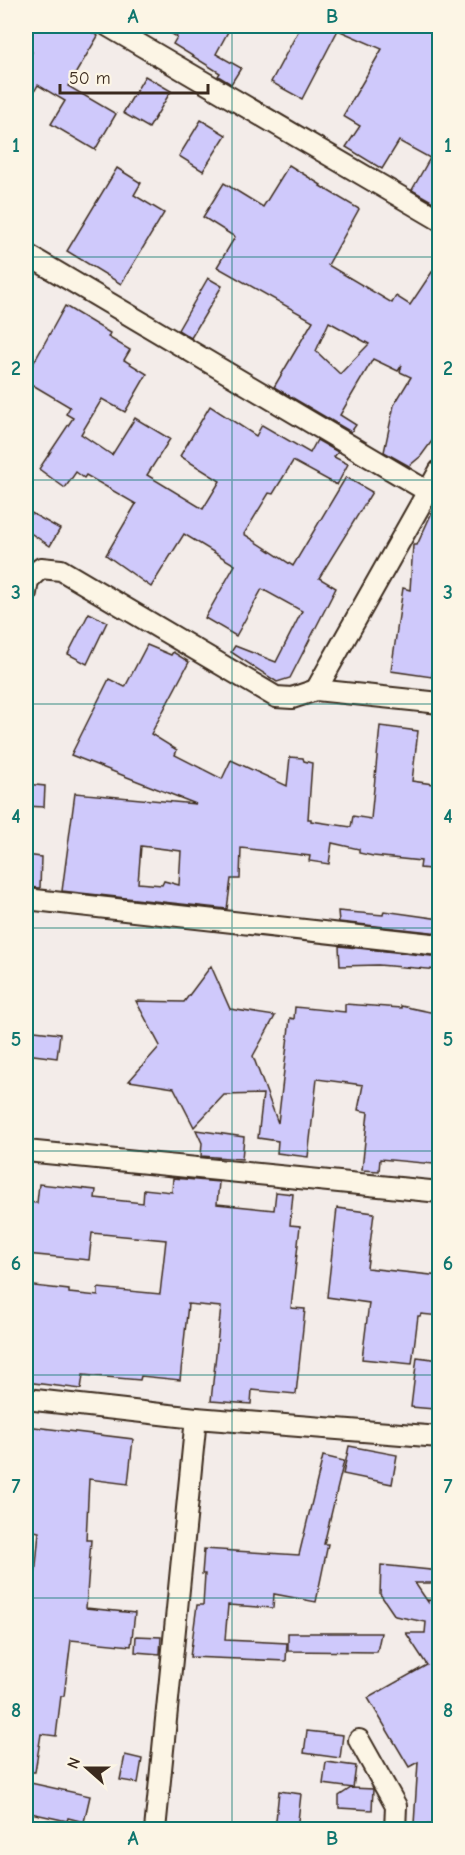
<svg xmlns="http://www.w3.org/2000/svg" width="465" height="1855" viewBox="0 0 465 1855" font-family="'Comic Neue',sans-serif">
	<rect width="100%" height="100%" fill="#f3ece9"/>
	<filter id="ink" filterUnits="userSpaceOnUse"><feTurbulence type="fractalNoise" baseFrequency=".0167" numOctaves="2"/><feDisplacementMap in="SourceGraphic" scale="12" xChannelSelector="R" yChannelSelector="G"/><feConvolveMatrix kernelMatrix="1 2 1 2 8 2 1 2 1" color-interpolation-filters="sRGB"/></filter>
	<g filter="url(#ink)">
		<!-- building -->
		<g fill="#cfc9fb" stroke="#3b2a1e" stroke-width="1.5" fill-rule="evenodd">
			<polygon points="26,26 81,26 98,36 68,86 116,114 95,150 51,124 65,101 38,85 26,106 26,63 32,52 26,48"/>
			<polygon points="159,26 231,26 216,54 241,68 231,84 218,76 220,73 173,44 177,37"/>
			<polygon points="301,26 440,26 440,206 412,190 430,158 399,141 382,169 346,147 360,126 343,116 382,49 338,30 302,99 271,82"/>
			<polygon points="145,76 171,91 149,128 123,113"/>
			<polygon points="201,120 226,135 203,171 179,156"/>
			<path d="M289,165L321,185L320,186L359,209L328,265L392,303L396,296L410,305L440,260V430L421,456L409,466L384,452L394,405L411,377L400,372L402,365L398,371L373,359L340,415L356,425L351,432L274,387L313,321L217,267L235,237L203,217L224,183L263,207ZM329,322L369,344L340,374L316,351Z"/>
			<polygon points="117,168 141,183 134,195 164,213 121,284 67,251"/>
			<polygon points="208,278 222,286 191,338 178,330"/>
			<polygon points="65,306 110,333 108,337 130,350 124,360 147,374 125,412 102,399 81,434 112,455 135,418 170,439 147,475 203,509 220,481 180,456 210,406 256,436 262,425 310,453 317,440 338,452 334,457 348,464 337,485 293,461 273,494 269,493 244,534 293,566 346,477 372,492 319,578 336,588 290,678 277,682 231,652 235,646 276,662 302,611 262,589 236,636 205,618 235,565 184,534 151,587 106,555 136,504 86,475 84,478 76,472 65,488 39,469 73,418 66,414 70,407 26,381 26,362 32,366"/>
			<polygon points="440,495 440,600 432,677 391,671 403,588 410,590 413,545 417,545"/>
			<polygon points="26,510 60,529 50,546 26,530"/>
			<polygon points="89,613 107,622 87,664 68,654"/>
			<path d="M147,645L171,655L173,652L189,662L151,734L177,750L175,755L222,779L231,760L287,786L290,757L303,758L304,761L312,763L308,819H311V821L351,827L353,816L371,819L380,726L418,731L412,781L440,785V870L420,868L421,861L373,856L359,853V849L332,843L329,864L309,861L310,856L241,848L240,879H231L227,909L62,891L75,793L196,804L71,755L109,679L125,687ZM141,846L181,851L179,885L164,881L162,885L138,883Z"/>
			<polygon points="26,784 45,786 44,807 26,806"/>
			<polygon points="26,855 41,857 40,888 26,887"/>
			<polygon points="338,911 383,915 384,911 440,919 440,933 339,922"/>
			<polygon points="339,946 440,957 440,970 378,965 340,966"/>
			<polygon points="211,966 230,1009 275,1016 253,1056 278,1123 290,1018 294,1019 295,1007 345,1012 345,1004 401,1008 401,1006 440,1014 440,1101 434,1164 380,1159 379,1171 362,1170 368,1112 358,1110 363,1085 317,1079 308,1157 277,1153 278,1141 258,1138 263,1094 224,1095 194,1127 174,1088 129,1081 160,1046 136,1001 184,1002"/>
			<polygon points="26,1030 60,1034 57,1058 26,1054"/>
			<polygon points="196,1130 244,1137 242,1159 201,1156 202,1143"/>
			<polygon points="173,1178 219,1182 217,1204 274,1210 276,1192 293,1194 290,1225 300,1226 291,1308 305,1309 296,1394 252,1390 251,1404 211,1401 221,1307 188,1304 180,1380 141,1376 140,1380 83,1375 81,1389 26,1382 26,1285 69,1290 69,1293 98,1296 98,1288 160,1294 166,1240 92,1233 89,1260 26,1254 26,1202 37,1203 39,1184 96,1190 95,1198 143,1203 144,1189 172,1192"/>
			<polygon points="337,1208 374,1213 367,1268 440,1276 440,1316 421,1314 420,1316 418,1316 412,1364 362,1359 369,1303 327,1297"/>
			<polygon points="417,1357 440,1360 434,1409 411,1407"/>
			<polygon points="26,1426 133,1439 128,1484 89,1479 86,1540 91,1540 86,1608 135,1613 131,1646 71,1640 64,1696 61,1696 56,1736 41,1734 35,1772 26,1772 26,1587 34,1588 39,1532 26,1529 32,1463 26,1462"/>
			<polygon points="349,1446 397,1455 392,1484 343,1474"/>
			<polygon points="323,1456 344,1461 324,1544 328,1544 316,1602 274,1594 273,1608 228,1605 225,1640 287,1643 286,1661 190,1657 197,1605 203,1605 205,1574 202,1574 204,1549 299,1555"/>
			<polygon points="381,1565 440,1571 440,1583 415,1583 428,1602 428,1600 440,1601 440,1825 414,1824 418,1762 409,1767 368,1698 427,1665 406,1633 425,1633 426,1622 395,1616 380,1594"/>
			<polygon points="288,1633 381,1633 377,1652 288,1651"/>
			<polygon points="136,1636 161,1637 160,1654 135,1652"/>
			<polygon points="307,1731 343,1735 340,1758 304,1753"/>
			<polygon points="125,1755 142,1759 138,1783 120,1780"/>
			<polygon points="326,1762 356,1766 353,1788 323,1784"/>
			<polygon points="26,1782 90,1796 84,1822 68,1818 67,1821 26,1812"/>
			<polygon points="351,1788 373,1789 372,1810 339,1808 339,1796"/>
			<polygon points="279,1791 301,1794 297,1830 275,1830"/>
		</g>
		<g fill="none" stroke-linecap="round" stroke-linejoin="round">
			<defs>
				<g id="street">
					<polyline points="108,26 440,220"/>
					<polyline points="26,254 427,491"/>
					<polyline points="26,593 28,580 41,568 61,570 276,697 292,698 316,690 440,703"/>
					<polyline points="316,690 440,470"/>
					<polyline points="26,899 440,945"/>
					<polyline points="26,1151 440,1192"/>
					<polyline points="26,1399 196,1418 440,1437"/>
					<polyline points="359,1740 396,1806 395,1830"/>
					<polyline points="155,1830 196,1418"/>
				</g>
			</defs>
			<!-- street casing -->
			<use href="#street" stroke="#3b2a1e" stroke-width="24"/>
			<!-- street -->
			<use href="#street" stroke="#fcf5e5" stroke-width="20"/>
		</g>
	</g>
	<!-- grid -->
	<path fill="none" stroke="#0f766e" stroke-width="1.5" stroke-opacity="0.55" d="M232,26V1830M26,257H440M26,480H440M26,704H440M26,928H440M26,1151H440M26,1375H440M26,1598H440"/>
	<!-- margin -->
	<rect width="465" height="1855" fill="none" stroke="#fcf5e5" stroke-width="66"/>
	<!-- north arrow -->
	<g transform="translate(87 1768) rotate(291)" stroke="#fcf5e5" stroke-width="4.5" paint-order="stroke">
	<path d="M0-4.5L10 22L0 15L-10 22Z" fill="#3b2a1e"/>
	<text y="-9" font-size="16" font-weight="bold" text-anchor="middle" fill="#3b2a1e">N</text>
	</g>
	<!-- scale -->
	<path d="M60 84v9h148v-9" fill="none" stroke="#3b2a1e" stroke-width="3"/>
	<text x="69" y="84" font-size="18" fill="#3b2a1e" stroke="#fcf5e5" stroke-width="4.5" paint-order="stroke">50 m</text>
	<rect x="33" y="33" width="399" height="1789" fill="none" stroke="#0f766e" stroke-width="2"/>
	<g font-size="20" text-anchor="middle" font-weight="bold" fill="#0f766e">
		<text x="133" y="23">A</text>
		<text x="332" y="23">B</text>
		<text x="16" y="152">1</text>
		<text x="448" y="152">1</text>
		<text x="16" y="375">2</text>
		<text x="448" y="375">2</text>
		<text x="16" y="599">3</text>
		<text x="448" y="599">3</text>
		<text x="16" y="823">4</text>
		<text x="448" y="823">4</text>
		<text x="16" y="1046">5</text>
		<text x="448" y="1046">5</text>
		<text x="16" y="1270">6</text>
		<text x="448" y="1270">6</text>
		<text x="16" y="1493">7</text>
		<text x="448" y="1493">7</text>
		<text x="16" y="1717">8</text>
		<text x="448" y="1717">8</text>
		<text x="133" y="1845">A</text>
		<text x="332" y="1845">B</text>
	</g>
</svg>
